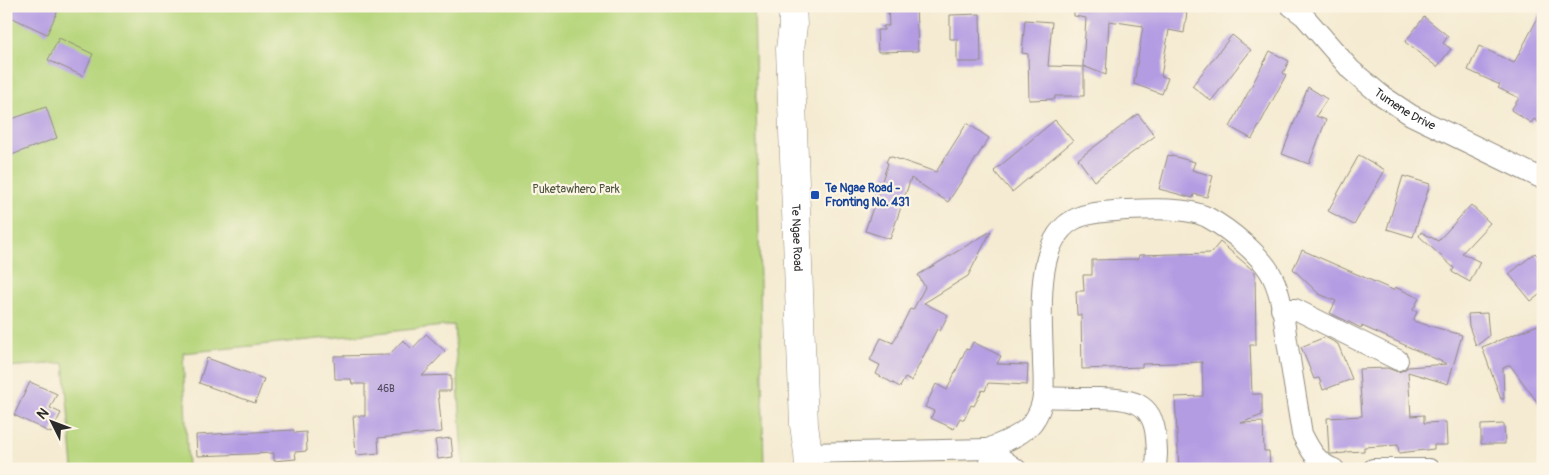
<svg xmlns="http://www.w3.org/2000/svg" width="1549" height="475" viewBox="0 0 1549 475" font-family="Pangolin,sans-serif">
	<rect width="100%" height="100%" fill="#fcf5e5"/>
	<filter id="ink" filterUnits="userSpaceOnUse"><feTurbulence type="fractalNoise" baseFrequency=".02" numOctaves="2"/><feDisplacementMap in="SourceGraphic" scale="10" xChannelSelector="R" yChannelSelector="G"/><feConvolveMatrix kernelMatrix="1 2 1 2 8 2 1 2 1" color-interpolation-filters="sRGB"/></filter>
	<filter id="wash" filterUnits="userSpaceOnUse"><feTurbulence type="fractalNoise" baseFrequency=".0096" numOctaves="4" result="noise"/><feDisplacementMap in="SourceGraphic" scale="20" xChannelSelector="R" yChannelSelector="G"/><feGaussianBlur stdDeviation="1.12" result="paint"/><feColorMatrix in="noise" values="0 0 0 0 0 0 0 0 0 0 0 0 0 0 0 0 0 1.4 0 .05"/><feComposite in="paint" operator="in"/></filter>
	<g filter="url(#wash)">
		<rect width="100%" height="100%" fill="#f5ebd2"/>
		<!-- green -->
		<polygon fill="#b7d67d" stroke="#718054" points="6,6 754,6 764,469 464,469 454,325 183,353 188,469 67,469 73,468 64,363 6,367"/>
		<g id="blocks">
			<!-- building -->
			<g fill="#b49ce3">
				<polygon points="6,6 60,6 47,34 6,15"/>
				<polygon points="916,6 918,51 878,52 877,30 884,30 883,26 889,26 888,8"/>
				<polygon points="1074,6 1149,6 1187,12 1184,33 1169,30 1161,76 1168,78 1162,94 1134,84 1143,26 1109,21 1106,75 1083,66 1086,18 1074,16"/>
				<polygon points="1543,8 1543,126 1534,119 1531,123 1511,110 1519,98 1498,88 1500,85 1468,70 1479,46 1514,63"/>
				<polygon points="980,14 981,62 957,62 957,39 950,39 950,15"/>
				<polygon points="1424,17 1448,36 1443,43 1451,49 1437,67 1405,42"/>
				<polygon points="1025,20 1052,22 1048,66 1084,67 1084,96 1055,96 1055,99 1029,100 1028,54 1022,53"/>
				<polygon points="1232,35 1251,50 1211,101 1192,86"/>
				<polygon points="59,38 93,54 83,76 48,60"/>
				<polygon points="1270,51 1289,61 1283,73 1286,75 1252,139 1230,127"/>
				<polygon points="1308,87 1327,99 1316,116 1326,120 1309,164 1282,154"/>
				<polygon points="46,107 57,138 6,157 6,121"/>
				<polygon points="1138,114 1155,136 1094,181 1078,159"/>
				<polygon points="1055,120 1073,141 1012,192 994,171"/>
				<polygon points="967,123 989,138 948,202 911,178 890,239 865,231 888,163 886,162 889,156 936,172"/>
				<polygon points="1168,155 1195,162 1192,170 1213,176 1207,197 1194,194 1193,198 1159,189"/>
				<polygon points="1359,155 1385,170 1354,225 1328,211"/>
				<polygon points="1403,176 1430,184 1413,237 1387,229"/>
				<polygon points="1471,205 1490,223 1462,253 1480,262 1470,282 1452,272 1454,268 1419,236 1421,232 1438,241"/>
				<polygon points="991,231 968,276 924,303 948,315 940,331 937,329 911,381 905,378 900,387 876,374 880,365 870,360 881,338 893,343 910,309 913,310 925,287 918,275"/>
				<polygon points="1220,242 1255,272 1256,345 1250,345 1252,394 1262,394 1262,415 1241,423 1263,422 1264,451 1269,451 1270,469 1179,469 1175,397 1203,396 1202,362 1142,364 1142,367 1082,369 1081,315 1077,315 1076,291 1084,291 1083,275 1092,275 1092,260 1138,259 1139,255 1211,253"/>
				<polygon points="1302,250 1393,290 1395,287 1419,298 1413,310 1417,312 1413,321 1462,335 1448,384 1408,372 1411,416 1424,415 1424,423 1446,422 1447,445 1434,445 1434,449 1399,453 1398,445 1364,447 1364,451 1346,452 1346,453 1331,454 1329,453 1327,418 1362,416 1359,369 1387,368 1398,372 1404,370 1408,367 1447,364 1362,326 1361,328 1330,313 1336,301 1319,294 1293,269"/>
				<polygon points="1535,253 1543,262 1543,292 1531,301 1509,274"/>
				<polygon points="1487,313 1489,336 1476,346 1469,326 1468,314"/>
				<polygon points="1543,323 1543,410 1510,365 1503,368 1504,399 1501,399 1482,347"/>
				<polygon points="426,334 445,351 422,376 451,375 451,391 438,391 442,432 378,438 379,453 356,455 353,416 365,416 365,384 352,384 351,379 335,379 334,356 389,355 403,340 412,349"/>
				<polygon points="1325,337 1338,344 1352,379 1323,390 1319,378 1314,379 1301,347"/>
				<polygon points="973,342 1001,356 997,364 1028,365 1027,385 988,383 985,391 982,390 974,406 971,405 964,420 960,418 954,429 931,418 934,411 925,407 936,384 947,390 966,349 969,350"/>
				<polygon points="207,358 264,379 255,403 199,383"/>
				<polygon points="30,382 57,394 50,408 61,413 51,433 14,415"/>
				<polygon points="1504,424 1505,444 1481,444 1481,425"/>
				<polygon points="294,430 294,433 306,432 307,451 295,452 296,459 274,461 274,453 197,456 196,435"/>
				<polygon points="451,438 453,457 438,459 435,440"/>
			</g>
		</g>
	</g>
	<g filter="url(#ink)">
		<use href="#blocks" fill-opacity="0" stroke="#908b7e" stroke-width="1"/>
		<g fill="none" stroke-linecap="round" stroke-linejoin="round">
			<defs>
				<g id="minor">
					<path id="s1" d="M1291,6L1304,16L1351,70L1381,95L1411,115L1543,179"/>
					<polyline points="1281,309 1295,309 1398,360"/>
					<path d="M1044,397C1061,398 1078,398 1095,398C1127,399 1153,398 1156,438C1157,449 1158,458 1155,469"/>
					<path d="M988,449C1003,442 1022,436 1033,422C1046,404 1044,385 1043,364C1043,324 1031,238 1077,218C1092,211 1109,212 1125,210C1148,209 1187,207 1207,217C1229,229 1263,256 1273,278C1282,297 1284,320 1287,341C1292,372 1297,403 1302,434C1310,450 1317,463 1334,469"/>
					<polyline points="988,449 1016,469"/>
					<polyline points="808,453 988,449 992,469"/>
					<polyline points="1373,469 1429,469"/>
				</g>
				<g id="trunk">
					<path id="s2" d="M792,6L793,26L790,49L804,425L808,453L809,469"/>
				</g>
			</defs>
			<!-- minor casing -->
			<use href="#minor" stroke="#908b7e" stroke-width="22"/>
			<!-- trunk casing -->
			<use href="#trunk" stroke="#908b7e" stroke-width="29"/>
			<!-- minor -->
			<use href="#minor" stroke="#fff" stroke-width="20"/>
			<!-- trunk -->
			<use href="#trunk" stroke="#fff" stroke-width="28"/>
		</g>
	</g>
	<!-- markers -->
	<rect fill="#1a4fb4" stroke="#fcf5e5" stroke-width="2" x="810" y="190" width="10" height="10" rx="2.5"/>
	<g text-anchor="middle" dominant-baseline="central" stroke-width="4.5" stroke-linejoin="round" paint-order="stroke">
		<!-- number labels -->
		<g font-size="10" fill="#4d4759">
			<text x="386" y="389">46B</text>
		</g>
		<!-- street labels -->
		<g font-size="12" fill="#2b2b2b" stroke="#fcf5e5">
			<text stroke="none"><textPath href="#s1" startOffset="155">Tumene Drive</textPath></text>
			<text stroke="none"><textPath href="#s2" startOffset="232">Te Ngae Road</textPath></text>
		</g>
		<!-- transit labels -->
		<g font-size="12" font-weight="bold" fill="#164399" stroke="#fcf5e5" text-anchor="start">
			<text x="825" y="188">Te Ngae Road -<tspan x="825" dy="14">Fronting No. 431</tspan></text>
		</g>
		<!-- park labels -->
		<g font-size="12" fill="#4e5640" stroke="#fcf5e5">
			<text x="576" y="189">Puketawhero Park</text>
		</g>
	</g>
	<!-- margin -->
	<rect width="1549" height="475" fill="none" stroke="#fcf5e5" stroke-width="25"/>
	<!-- north arrow -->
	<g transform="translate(52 422) rotate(312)" stroke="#fcf5e5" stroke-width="4" paint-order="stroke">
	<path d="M0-4L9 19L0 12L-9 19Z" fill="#2b2b2b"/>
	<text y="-8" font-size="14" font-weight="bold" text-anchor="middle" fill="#2b2b2b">N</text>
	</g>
</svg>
